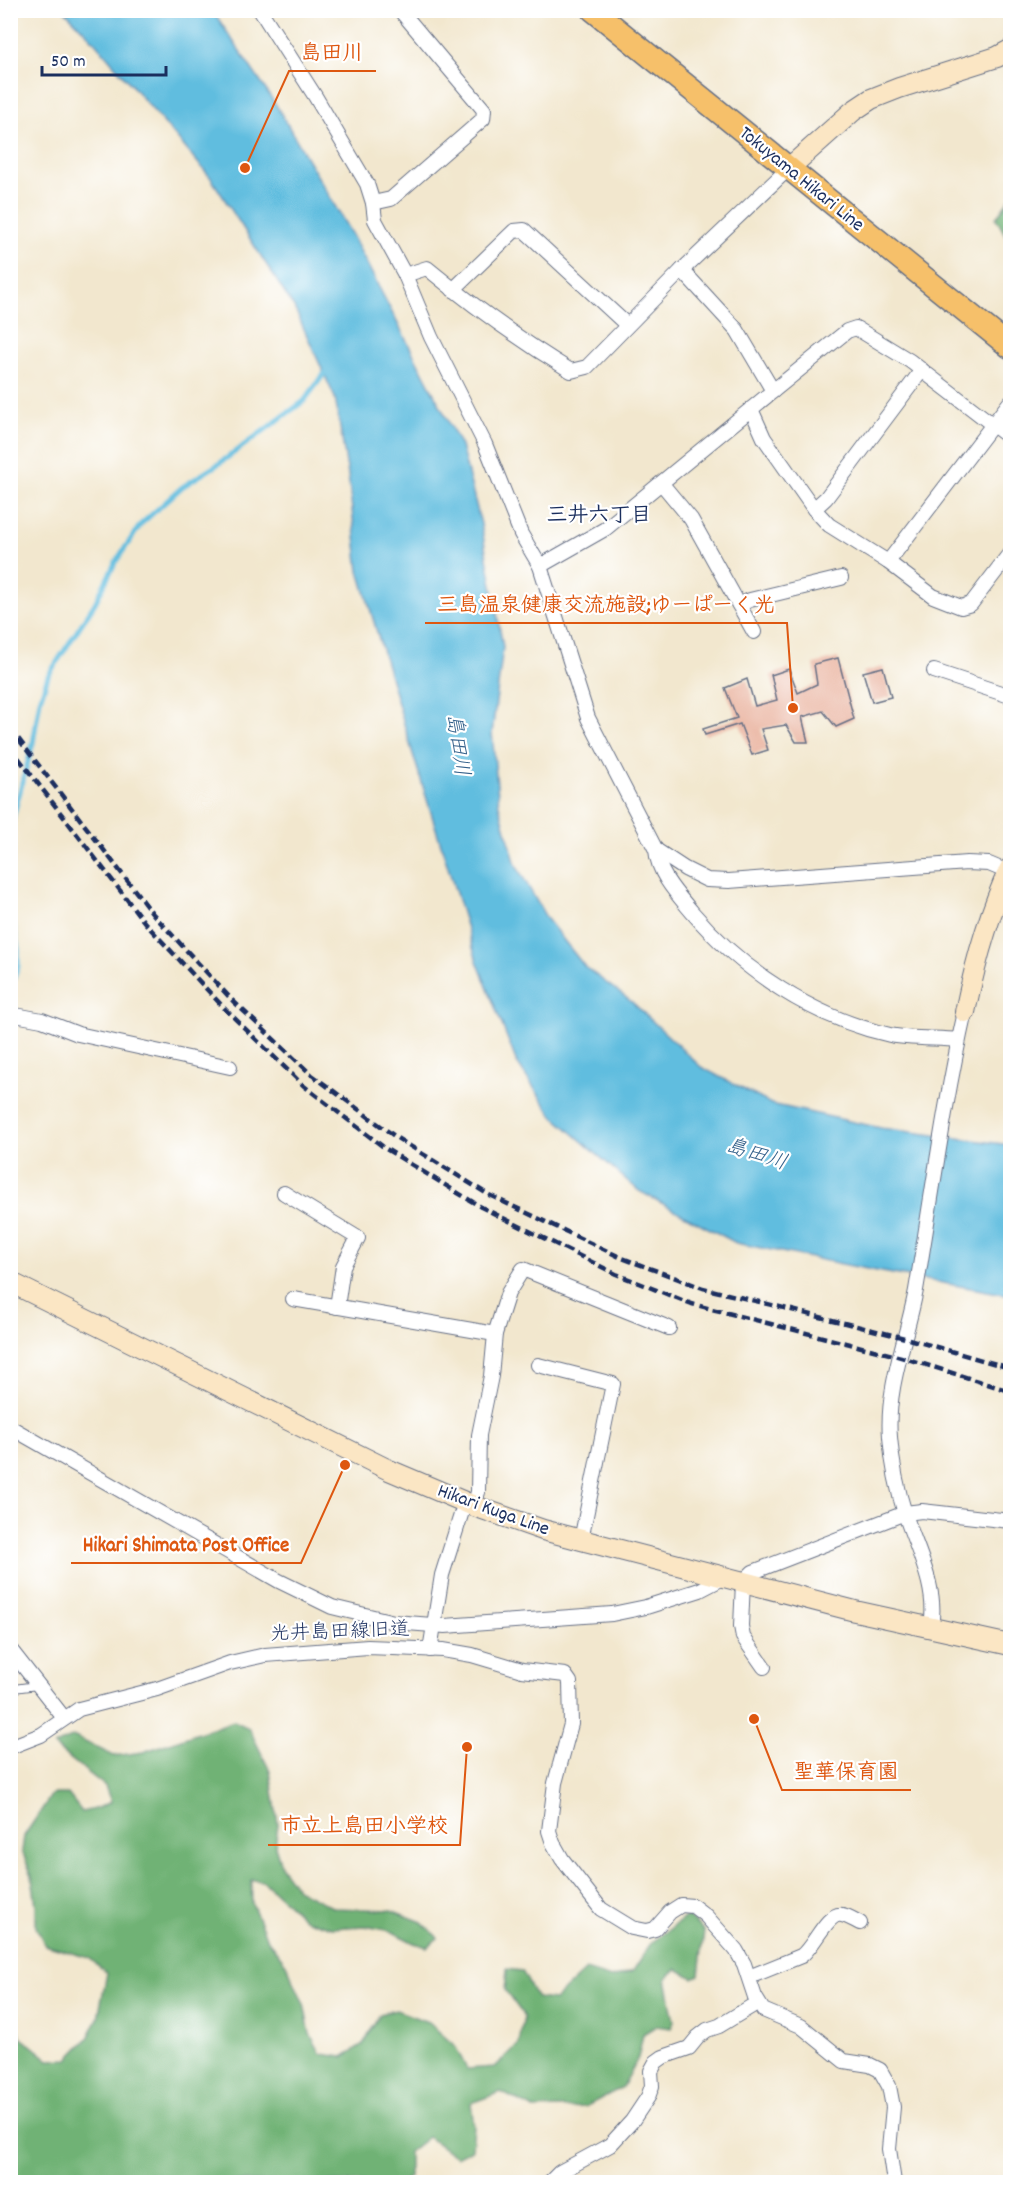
<svg xmlns="http://www.w3.org/2000/svg" width="1021" height="2193" viewBox="0 0 1021 2193" font-family="Dekko,'Klee One',sans-serif">
	<rect width="100%" height="100%" fill="#fff"/>
	<filter id="ink" filterUnits="userSpaceOnUse"><feTurbulence type="fractalNoise" baseFrequency=".0167" numOctaves="2"/><feDisplacementMap in="SourceGraphic" scale="12" xChannelSelector="R" yChannelSelector="G"/><feConvolveMatrix kernelMatrix="1 2 1 2 8 2 1 2 1" color-interpolation-filters="sRGB"/></filter>
	<filter id="wash" filterUnits="userSpaceOnUse"><feTurbulence type="fractalNoise" baseFrequency=".008" numOctaves="4" result="noise"/><feDisplacementMap in="SourceGraphic" scale="24" xChannelSelector="R" yChannelSelector="G"/><feGaussianBlur stdDeviation="1.35" result="paint"/><feColorMatrix in="noise" values="0 0 0 0 0 0 0 0 0 0 0 0 0 0 0 0 0 1.4 0 .05"/><feComposite in="paint" operator="in"/></filter>
	<g filter="url(#wash)">
		<rect width="100%" height="100%" fill="#f2e7ce"/>
		<!-- forest -->
		<g fill="#6fb275" stroke="#45706a" stroke-width="1.5">
			<polygon points="1010,198 1010,243 996,218"/>
			<polygon points="234,1721 249,1728 270,1771 278,1824 275,1846 282,1868 297,1889 334,1908 391,1910 422,1922 438,1938 427,1947 414,1943 391,1931 365,1926 332,1928 304,1919 263,1881 251,1880 252,1903 267,1939 286,1964 304,2004 310,2034 321,2054 343,2057 363,2044 380,2014 396,2010 428,2022 455,2046 467,2069 495,2067 519,2044 524,2016 505,1990 507,1969 522,1971 537,1998 554,2000 586,1970 611,1978 633,1971 651,1943 687,1916 704,1931 699,1975 693,1978 677,1969 666,1978 674,2022 671,2028 656,2026 643,2034 638,2058 623,2087 585,2107 534,2109 501,2092 471,2103 474,2127 472,2149 456,2157 428,2137 409,2152 409,2178 400,2182 11,2182 11,2009 21,2037 49,2060 68,2059 88,2038 98,2018 107,1973 89,1958 45,1945 36,1927 36,1906 32,1876 22,1851 24,1836 52,1794 68,1794 82,1812 98,1808 111,1802 105,1786 54,1746 73,1736 114,1756 143,1752"/>
		</g>
		<!-- water -->
		<polygon fill="#61bddf" stroke="#3e769e" stroke-width="1.5" points="65,11 213,11 276,105 352,235 461,446 481,524 503,647 492,733 499,806 516,865 547,919 585,967 632,1002 701,1067 771,1104 881,1128 1010,1145 1010,1295 882,1272 736,1243 639,1191 553,1116 517,1063 477,961 412,751 359,571 348,475 335,398 295,309 211,178 92,39"/>
		<g fill="none" stroke-linecap="round" stroke-linejoin="round">
			<!-- stream -->
			<g stroke="#61bddf" stroke-width="5">
				<polyline points="10,828 33,743 40,700 48,676 95,603 115,563 141,524 182,487 220,463 304,401 328,369"/>
				<polyline points="10,908 18,949 18,966 10,989"/>
			</g>
		</g>
		<g id="blocks">
			<!-- building -->
			<g fill="#e8ae99">
				<polygon points="838,658 854,719 836,727 823,711 802,717 808,742 796,742 786,725 761,729 768,750 752,755 740,724 705,735 703,729 737,718 725,688 747,679 755,706 777,700 771,675 789,669 798,693 817,684 814,664"/>
				<polygon points="883,667 891,697 872,702 863,672"/>
			</g>
		</g>
	</g>
	<g filter="url(#ink)">
		<use href="#blocks" fill-opacity="0" stroke="#666f85" stroke-width="1.5"/>
		<g fill="none" stroke-linecap="round" stroke-linejoin="round">
			<defs>
				<polyline id="lane" points="10,1689 33,1686 38,1683"/>
				<g id="street">
					<path d="M260,10L315,96L367,184L373,203L375,220L405,275L431,337L485,444L521,534L540,566L588,718L656,850C658,874 677,894 692,912C742,971 814,1018 890,1035C909,1039 939,1038 958,1040"/>
					<polyline points="373,203 391,199 483,119 484,110 400,10"/>
					<path d="M405,275L427,268C473,306 520,340 571,371L587,367L682,270L788,169"/>
					<polyline points="453,290 514,231 524,230 627,325"/>
					<polyline points="773,391 847,331 856,328 910,361 1010,438"/>
					<polyline points="751,409 764,438 814,509 829,525 888,562 933,596 961,607 971,604 1010,553"/>
					<polyline points="662,484 691,519 754,632"/>
					<polyline points="814,509 826,498 922,370"/>
					<polyline points="888,562 1010,402"/>
					<polyline points="540,566 605,529 773,391 737,330 682,270"/>
					<polyline points="739,605 750,600 841,578"/>
					<polyline points="934,671 1010,696"/>
					<polyline points="656,850 685,869 707,880 729,881 967,863 989,864 1008,872"/>
					<polyline points="10,1014 42,1020 78,1034 230,1067"/>
					<polyline points="284,1193 358,1238 343,1266 337,1307"/>
					<polyline points="293,1299 495,1334"/>
					<polyline points="538,1365 613,1384 581,1540"/>
					<polyline points="10,1427 279,1581 332,1607 394,1622 445,1626 612,1614 646,1607 700,1590 725,1577"/>
					<polyline points="474,1506 478,1492 479,1435 491,1376 495,1334 508,1293 523,1269 669,1328"/>
					<path d="M931,1626C938,1589 918,1552 906,1517C898,1492 892,1463 890,1437C886,1388 907,1338 916,1290C932,1197 944,1104 965,1012"/>
					<polyline points="10,1649 64,1718"/>
					<polyline points="430,1650 442,1575 465,1502"/>
					<polyline points="764,1667 743,1637 741,1626 743,1582 753,1572 905,1513 922,1511 1010,1521"/>
					<polyline points="10,1747 41,1735 79,1709 157,1689 230,1663 265,1655 368,1647 443,1650 472,1655 522,1670 565,1675 570,1682 571,1724 555,1783 549,1831 553,1843 562,1859 601,1909 632,1928 647,1931 655,1929 670,1912 681,1905 693,1906 706,1916 736,1950 744,1964 755,1997 763,2010 801,2026 844,2061 870,2065 880,2070 889,2086 893,2107 889,2149 894,2182"/>
					<path d="M749,1977L801,1956C813,1948 828,1911 842,1915C848,1916 854,1920 860,1923"/>
					<polyline points="550,2182 560,2172 610,2145 632,2121 648,2097 652,2086 651,2071 656,2062 663,2057 689,2048 698,2037 707,2030 719,2026 757,2003"/>
				</g>
				<g id="secondary">
					<polyline points="788,169 853,111 871,99 899,88 997,57 1010,50"/>
					<path d="M965,1012C975,964 989,912 1010,868"/>
					<polyline points="10,1282 389,1470 474,1506 543,1530 855,1611 1010,1645"/>
				</g>
				<polyline id="primary" points="593,10 1010,347"/>
			</defs>
			<!-- lane casing -->
			<use href="#lane" stroke="#666f85" stroke-width="9"/>
			<!-- street casing -->
			<use href="#street" stroke="#666f85" stroke-width="16"/>
			<!-- secondary casing -->
			<use href="#secondary" stroke="#666f85" stroke-width="22"/>
			<!-- primary casing -->
			<use href="#primary" stroke="#666f85" stroke-width="25"/>
			<!-- lane -->
			<use href="#lane" stroke="#fff" stroke-width="7"/>
			<!-- street -->
			<use href="#street" stroke="#fff" stroke-width="14"/>
			<!-- secondary -->
			<use href="#secondary" stroke="#fbe6c4" stroke-width="20"/>
			<!-- primary -->
			<use href="#primary" stroke="#f6c06b" stroke-width="22"/>
			<!-- rail -->
			<g stroke="#1b2f5e" stroke-width="4.5" stroke-dasharray="9 4.5" stroke-linecap="butt">
				<polyline points="10,728 153,914 233,1001 312,1075 397,1138 489,1195 622,1258 703,1288 905,1338 1010,1368"/>
				<polyline points="10,747 145,923 226,1010 304,1086 386,1149 481,1207 616,1274 692,1304 901,1357 1010,1391"/>
			</g>
		</g>
	</g>
	<g text-anchor="middle" dominant-baseline="central" stroke-width="4.5" stroke-linejoin="round" paint-order="stroke">
		<!-- street labels -->
		<g font-size="20" fill="#1b2f5e" stroke="#fff">
			<text transform="translate(801 180) rotate(39)">Tokuyama Hikari Line</text>
			<text transform="translate(493 1511) rotate(20)">Hikari Kuga Line</text>
			<text transform="translate(340 1633) rotate(-2)">光井島田線旧道</text>
		</g>
		<!-- neighbourhood labels -->
		<g font-size="21" font-weight="bold" fill="#1b2f5e" stroke="#fff">
			<text x="599" y="517">三井六丁目</text>
		</g>
		<!-- water labels -->
		<g font-size="21" font-style="italic" fill="#34618b" stroke="#fff">
			<text transform="translate(456 745) rotate(82)">島田川</text>
			<text transform="translate(756 1156) rotate(18)">島田川</text>
		</g>
	</g>
	<!-- callouts -->
	<path fill="none" stroke="#de5710" stroke-width="2" d="M245 168L289 71H376M793 708L787 623H425M345 1465L301 1563H71M754 1719L782 1790H911M467 1747L460 1845H268"/>
	<g fill="#de5710" stroke="#fff" stroke-width="2">
		<circle cx="245" cy="168" r="6"/>
		<circle cx="793" cy="708" r="6"/>
		<circle cx="345" cy="1465" r="6"/>
		<circle cx="754" cy="1719" r="6"/>
		<circle cx="467" cy="1747" r="6"/>
	</g>
	<g font-size="21" text-anchor="middle" font-weight="bold" fill="#de5710" stroke="#fff" stroke-width="4.5" stroke-linejoin="round" paint-order="stroke">
		<text x="332" y="59">島田川</text>
		<text x="606" y="611">三島温泉健康交流施設;ゆーぱーく光</text>
		<text x="186" y="1551">Hikari Shimata Post Office</text>
		<text x="846" y="1778">聖華保育園</text>
		<text x="364" y="1832">市立上島田小学校</text>
	</g>
	<!-- margin -->
	<rect width="1021" height="2193" fill="none" stroke="#fff" stroke-width="36"/>
	<!-- scale -->
	<path d="M42 66v9h124v-9" fill="none" stroke="#1b2f5e" stroke-width="3"/>
	<text x="51" y="66" font-size="18" fill="#1b2f5e" stroke="#ffffff" stroke-width="4.5" paint-order="stroke">50 m</text>
</svg>
